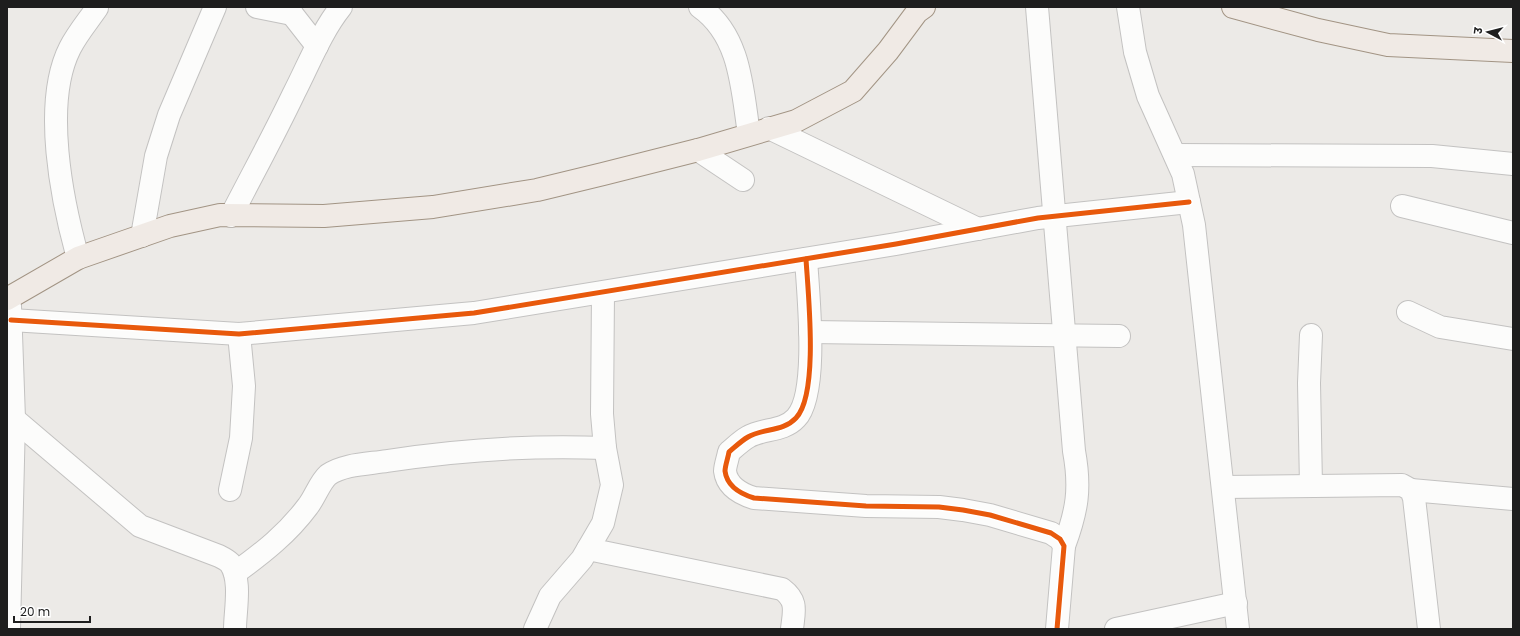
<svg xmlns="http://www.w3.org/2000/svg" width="1520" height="636" viewBox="0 0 1520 636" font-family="Poppins,'Noto Sans Devanagari',sans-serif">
	<rect width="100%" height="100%" fill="#eceae7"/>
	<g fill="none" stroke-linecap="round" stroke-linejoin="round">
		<defs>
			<g id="minor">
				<polyline points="257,7 292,14"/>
				<polyline points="289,7 292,14 317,46"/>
				<path d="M700,7C741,36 742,89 749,134"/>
				<path d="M1037,7L1074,451C1081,489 1077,511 1064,546"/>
				<polyline points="1128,7 1135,52 1148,96 1183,174 1194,225 1238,629"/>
				<polyline points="769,128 978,229"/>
				<polyline points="698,150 743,180"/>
				<polyline points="1175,155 1432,156 1513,164"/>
				<polyline points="1402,206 1513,233"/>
				<path d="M231,216C252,175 274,135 294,93C309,64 321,32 341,7"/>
				<polyline points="142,236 156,156 169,115 215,7"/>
				<path d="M78,258C62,201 42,103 70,48C77,34 88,21 97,8"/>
				<path d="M806,259C808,293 819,394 796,418C783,432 763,428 748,437C741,441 735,447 729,452C728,458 725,466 725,471C727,487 741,494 754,498L866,506L939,507L963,510L990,515L1051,533L1060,539L1064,546L1057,629"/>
				<polyline points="1408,312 1440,327 1513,339"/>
				<polyline points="11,320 239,334 474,313 896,244 1038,218 1189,202"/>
				<polyline points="810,332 1119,336"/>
				<polyline points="1311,335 1309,383 1311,486"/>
				<path d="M14,419L140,526L219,556C223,558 227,560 230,563C242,580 235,610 235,629"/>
				<polyline points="1223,487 1402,485 1411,490 1414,498 1429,629"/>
				<polyline points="230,490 241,438 244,386 239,334"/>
				<polyline points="1411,490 1513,499"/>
				<path d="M588,549L782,589C798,601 794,611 792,629"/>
				<path d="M235,573C263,553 288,533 308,506C315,497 320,482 328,475C344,464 368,464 387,461C459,450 532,445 605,448"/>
				<polyline points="9,629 14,419 10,306"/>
				<polyline points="535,629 550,596 582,559 603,523 612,485 605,448 602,414 603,293"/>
				<polyline points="1116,629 1236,603"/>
			</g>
			<g id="major">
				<polyline points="1233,7 1318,30 1388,45 1513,51"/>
				<polyline points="7,299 78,258 170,226 220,215 324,216 433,207 537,190 603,174 698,150 796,121 853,91 888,51 917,12 924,7"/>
			</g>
		</defs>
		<!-- minor casing -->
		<use href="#minor" stroke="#c3c2c1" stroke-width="24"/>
		<!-- major casing -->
		<use href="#major" stroke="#a29484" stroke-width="24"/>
		<!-- minor -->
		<use href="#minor" stroke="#fcfcfb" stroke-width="22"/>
		<!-- major -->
		<use href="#major" stroke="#f0eae5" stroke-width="22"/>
		<defs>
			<g id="cycleway">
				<path d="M806,259C808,293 819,394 796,418C783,432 763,428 748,437C741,441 735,447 729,452C728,458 725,466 725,471C727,487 741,494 754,498L866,506L939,507L963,510L990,515L1051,533L1060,539L1064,546L1057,629"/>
				<polyline points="11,320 239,334 474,313 896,244 1038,218 1189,202"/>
			</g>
		</defs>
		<!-- cycleway casing -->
		<use href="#cycleway" stroke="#fff" stroke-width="8"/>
		<!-- cycleway -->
		<use href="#cycleway" stroke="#e8590c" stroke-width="5"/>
	</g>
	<!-- border -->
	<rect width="1520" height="636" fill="none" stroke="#1e1e1e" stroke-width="16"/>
	<!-- north arrow -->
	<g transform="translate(1488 32) rotate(277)" stroke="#ffffff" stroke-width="3" paint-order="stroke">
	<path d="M0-3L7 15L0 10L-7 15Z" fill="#1e1e1e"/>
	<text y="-6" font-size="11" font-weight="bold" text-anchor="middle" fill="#1e1e1e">उ</text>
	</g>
	<!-- scale -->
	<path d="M14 616v6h76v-6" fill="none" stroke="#1e1e1e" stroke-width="2"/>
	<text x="20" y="616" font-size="12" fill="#1e1e1e" stroke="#ffffff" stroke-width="3" paint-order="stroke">20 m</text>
</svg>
